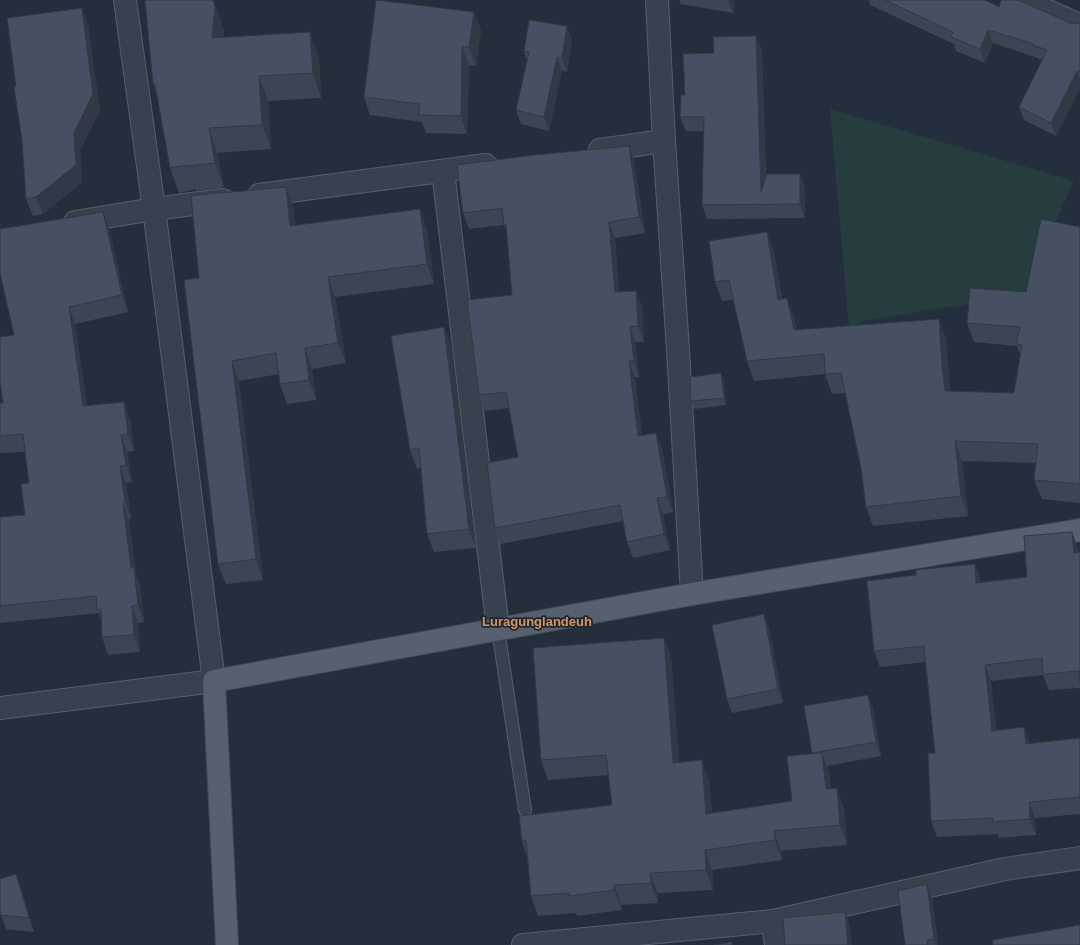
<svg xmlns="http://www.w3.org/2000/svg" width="1080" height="945" viewBox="0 0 1080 945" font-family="Arial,sans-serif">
	<rect width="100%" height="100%" fill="#242f3e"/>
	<!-- green -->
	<polygon fill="#263c3f" points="830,109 1074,181 1023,295 884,318 864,320 849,329"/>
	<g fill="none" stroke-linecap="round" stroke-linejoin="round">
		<defs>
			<polyline id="lane" points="498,629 525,810"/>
			<g id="street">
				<polyline points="657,0 664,141 678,350 692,594"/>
				<polyline points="1023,0 1080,25"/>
				<polyline points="600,150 664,141"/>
				<polyline points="443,171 498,629"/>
				<polyline points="259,195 486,165"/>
				<polyline points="75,222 154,209 223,200"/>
				<polyline points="0,708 214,681 154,209 125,0"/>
				<polyline points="773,921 776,945"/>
				<polyline points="523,945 773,921 1005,869 1080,858"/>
			</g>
			<polyline id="primary" points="227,945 214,681 692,594 1080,530"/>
		</defs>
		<!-- lane casing -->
		<use href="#lane" stroke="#565f6c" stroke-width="14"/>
		<!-- street casing -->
		<use href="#street" stroke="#565f6c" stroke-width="24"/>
		<!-- primary casing -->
		<use href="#primary" stroke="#414a57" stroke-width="24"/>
		<!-- lane -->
		<use href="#lane" stroke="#38414e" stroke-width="12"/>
		<!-- street -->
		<use href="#street" stroke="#38414e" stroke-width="22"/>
		<!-- primary -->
		<use href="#primary" stroke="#56606e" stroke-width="22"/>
	</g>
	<!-- wall -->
	<g fill="#3b4654">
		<polygon points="679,0 735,0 733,13 681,4"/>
		<polygon points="869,0 985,0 999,7 1070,23 1076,24 1080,23 1080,88 1056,136 1024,120 1019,107 1042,60 1038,59 1038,58 993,43 985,63 956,51 954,44 870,5"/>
		<polygon points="215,6 224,30 223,37 319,57 321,98 268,101 271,149 217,153 224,187 196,191 196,189 179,193 170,168 157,95 153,84"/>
		<polygon points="474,12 481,31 476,66 469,65 467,134 426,133 422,122 370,115 364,97"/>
		<polygon points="88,25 100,111 80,150 82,182 43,214 33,216 26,199 22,140 16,86"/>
		<polygon points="567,26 572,40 567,72 562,71 549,131 521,124 516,110 527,61 524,51"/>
		<polygon points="762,50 766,177 800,174 805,188 805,218 707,219 702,205 704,131 686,131 680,117 685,95"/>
		<polygon points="634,161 645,233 615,238 619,292 636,291 642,306 644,342 635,342 639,377 635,377 642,435 656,433 662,448 673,512 663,514 670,550 633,558 627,542 623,521 500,544 495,528 518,457 509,408 484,411 479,395 512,295 507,232 504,225 469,229 463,213"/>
		<polygon points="222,193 293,207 295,225 427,229 434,284 335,297 346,363 312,369 316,400 287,404 280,384 279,374 239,381 263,580 226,584 218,564 199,278"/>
		<polygon points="103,212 109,229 128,312 75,324 87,406 130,419 134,451 127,452 132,482 126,483 131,519 129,520 136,573 140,585 144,622 138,623 140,652 108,655 102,637 101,620 99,613 0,623 0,517 25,515 29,483 25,452 0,453 0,403 3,403 14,335 1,276 0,276 0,229"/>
		<polygon points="1080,227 1080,503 1042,499 1034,480 1036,463 962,461 968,516 873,526 866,507 861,468 845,393 832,394 825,374 754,381 747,361 733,300 722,301 715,282 774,252 782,299 794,317 797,330 946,339 950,391 1014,393 1020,355 1017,346 974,342 967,323 1026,292"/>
		<polygon points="444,327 451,345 476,548 434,552 427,534 421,468 417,469 410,450"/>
		<polygon points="721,373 724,381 726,405 694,409 691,401"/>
		<polygon points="1078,548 1079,552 1080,552 1080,688 1049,690 1043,675 991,681 996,730 1030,743 1080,738 1080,814 1035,818 1036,835 999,838 998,834 937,837 931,821 935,753 925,662 880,667 874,651 916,575 975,564 981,582 1027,577"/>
		<polygon points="764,614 769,628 783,703 732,713 727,699"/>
		<polygon points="671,658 679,763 709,780 712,813 792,801 813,754 804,706 868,695 873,709 881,756 827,766 829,773 831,789 844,808 847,845 781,851 782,860 712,870 713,890 658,893 658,903 621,905 622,910 577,916 576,913 538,916 531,896 527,856 522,841 612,805 609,775 548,780 541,760"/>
		<polygon points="16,874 21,888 34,932 6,929 1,915"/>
		<polygon points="927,884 932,898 938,945 905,945"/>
	</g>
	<!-- shaded-wall -->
	<g fill="#303945">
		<polygon points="728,0 735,0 733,13"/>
		<polygon points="215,6 224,30 221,62 212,38"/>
		<polygon points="82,8 88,25 100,111 80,150 82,182 43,214 36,197 74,133"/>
		<polygon points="474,12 481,31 476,66 469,47"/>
		<polygon points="567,26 572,40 567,72 562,58"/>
		<polygon points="988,30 993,43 985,63 980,49"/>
		<polygon points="310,32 319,57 321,98 313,73"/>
		<polygon points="756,36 762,50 766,204 761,192"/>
		<polygon points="462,47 469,65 467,134 461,116"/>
		<polygon points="557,57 562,71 549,131 544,117"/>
		<polygon points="1077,71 1080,79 1080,88 1056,136 1051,123"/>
		<polygon points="259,76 268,101 271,149 262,125"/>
		<polygon points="209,128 217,153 224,187 215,163"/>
		<polygon points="629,146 634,161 645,233 639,217"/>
		<polygon points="800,174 805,188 805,218 800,204"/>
		<polygon points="286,187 293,207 297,246 290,226"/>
		<polygon points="420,209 427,229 434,284 427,264"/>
		<polygon points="103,212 109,229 128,312 122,295"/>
		<polygon points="609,222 615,238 620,308 615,292"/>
		<polygon points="767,232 774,252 785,320 778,300"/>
		<polygon points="328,277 335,297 346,363 338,343"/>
		<polygon points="636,291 642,306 644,342 638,326"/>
		<polygon points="787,298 794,317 801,350 794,330"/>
		<polygon points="69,307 75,324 89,423 83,406"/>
		<polygon points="939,319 946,339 949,385 952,410 945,391 942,365"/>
		<polygon points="444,327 451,345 476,548 469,529"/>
		<polygon points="630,327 635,342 639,377 634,361"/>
		<polygon points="305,348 312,369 316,400 309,380"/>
		<polygon points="232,361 239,381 263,580 256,559"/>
		<polygon points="629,361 635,377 644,451 638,436"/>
		<polygon points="721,373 724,381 726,405 724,398"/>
		<polygon points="124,402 130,419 134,451 128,434"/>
		<polygon points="656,433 662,448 673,512 667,497"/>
		<polygon points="121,435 127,452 132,482 126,465"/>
		<polygon points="955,441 962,461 968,516 961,496"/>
		<polygon points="120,466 126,483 131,519 125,502"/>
		<polygon points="657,498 663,514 670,550 664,534"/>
		<polygon points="123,503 129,520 136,573 140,585 144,622 138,605 131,568"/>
		<polygon points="1072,532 1078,548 1080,569 1074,553"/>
		<polygon points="975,564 980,580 982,599 976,583"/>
		<polygon points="132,606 138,623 140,652 134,635"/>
		<polygon points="764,614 769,628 783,703 778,689"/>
		<polygon points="664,638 671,658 680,783 673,763"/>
		<polygon points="985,665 991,681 998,747 992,731"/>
		<polygon points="868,695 873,709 881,756 876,742"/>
		<polygon points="1024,727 1030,743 1032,760 1026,744"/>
		<polygon points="822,753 829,773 833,809 826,789"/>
		<polygon points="702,760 709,780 714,834 706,814"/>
		<polygon points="837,788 844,808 847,845 840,825"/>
		<polygon points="1029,802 1035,818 1036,835 1030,819"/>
		<polygon points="774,831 781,851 782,860 775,840"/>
		<polygon points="705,850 712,870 713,890 706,870"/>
		<polygon points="650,873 658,893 658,903 651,883"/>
		<polygon points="16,874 21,888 34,932 29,918"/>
		<polygon points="927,884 932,898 938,945 936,945 934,939"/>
		<polygon points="614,885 621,905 622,910 614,890"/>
		<polygon points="845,912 850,926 852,945 848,945"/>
	</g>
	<!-- building -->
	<g fill="#455162" stroke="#303945">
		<polygon points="145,0 213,0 215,6 212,38 310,32 313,73 259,76 262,125 209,128 215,163 187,166 187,165 170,168 155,84 153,84"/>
		<polygon points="376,0 474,12 469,47 462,47 461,116 419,115 419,104 364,97"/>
		<polygon points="885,0 985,0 999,7 1001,0 1018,0 1070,23 1076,24 1079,23 1080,23 1080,72 1077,71 1051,123 1019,107 1047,50 1033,45 1034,44 988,30 980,49 951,37 953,32"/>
		<polygon points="82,8 93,94 74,133 76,165 36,197 26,199 22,140 14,87 16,86 7,18"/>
		<polygon points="529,20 567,26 562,58 557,57 544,117 516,110 529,52 524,51"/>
		<polygon points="756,36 761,192 767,174 800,174 800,204 702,205 704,117 680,117 681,95 685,95 683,54 714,53 713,37"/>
		<polygon points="629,146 639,217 609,222 615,292 636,291 638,326 630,327 634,361 629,361 638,436 656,433 667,497 657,498 664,534 627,542 620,505 495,528 487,463 518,457 506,392 479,395 467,300 512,295 506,224 504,225 502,208 463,213 457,165 534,155"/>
		<polygon points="286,187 290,226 420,209 427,264 328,277 338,343 305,348 309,380 280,384 276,353 232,361 256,559 218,564 184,280 199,278 191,196 221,192 221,193"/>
		<polygon points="103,212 122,295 69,307 83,406 124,402 128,434 121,435 126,465 120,466 125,502 123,503 131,568 134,568 138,605 132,606 134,635 102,637 101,609 97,610 96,596 0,606 0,517 25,515 21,484 29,483 23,434 0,436 0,403 3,403 0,381 0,337 14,335 0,273 0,229"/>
		<polygon points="1041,219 1080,227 1080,484 1034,480 1038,444 955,441 961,496 866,507 861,468 841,373 825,374 824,354 747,361 729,280 715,282 709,241 767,232 778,300 787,298 794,330 939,319 942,365 945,391 1014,393 1022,345 1016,344 1020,327 967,323 970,288 1026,292"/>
		<polygon points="444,327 469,529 427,534 419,448 410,450 391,336"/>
		<polygon points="721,373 724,398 691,401 690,377"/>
		<polygon points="1072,532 1074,553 1080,552 1080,683 1079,671 1043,674 1042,658 985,665 992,731 1024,727 1026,744 1080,738 1080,797 1029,802 1030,819 993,822 993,818 931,821 928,753 935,753 924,646 874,651 867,581 916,575 916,570 975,564 976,583 1027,577 1024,536"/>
		<polygon points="764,614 778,689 727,699 712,625"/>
		<polygon points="664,638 673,763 702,760 706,814 792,801 787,756 822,753 826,789 837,788 840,825 774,831 775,840 705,850 706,870 650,873 651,883 614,885 614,890 569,896 569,893 531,896 526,840 522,841 519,816 612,805 606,755 541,760 533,648"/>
		<polygon points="868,695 876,742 812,753 804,706"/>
		<polygon points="16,874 29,918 1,915 0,911 0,879"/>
		<polygon points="927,884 934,939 927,940 928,945 905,945 898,891"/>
		<polygon points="845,912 848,945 785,945 783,918"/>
		<polygon points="1080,925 1080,945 993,945 992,940"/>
		<polygon points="732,942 732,945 714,945"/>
	</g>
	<g text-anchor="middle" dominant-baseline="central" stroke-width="3.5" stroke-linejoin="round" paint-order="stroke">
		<!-- quarter labels -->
		<g font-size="13" font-weight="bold" fill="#d59563" stroke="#1d2633">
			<text x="537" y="621">Luragunglandeuh</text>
		</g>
	</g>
</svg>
